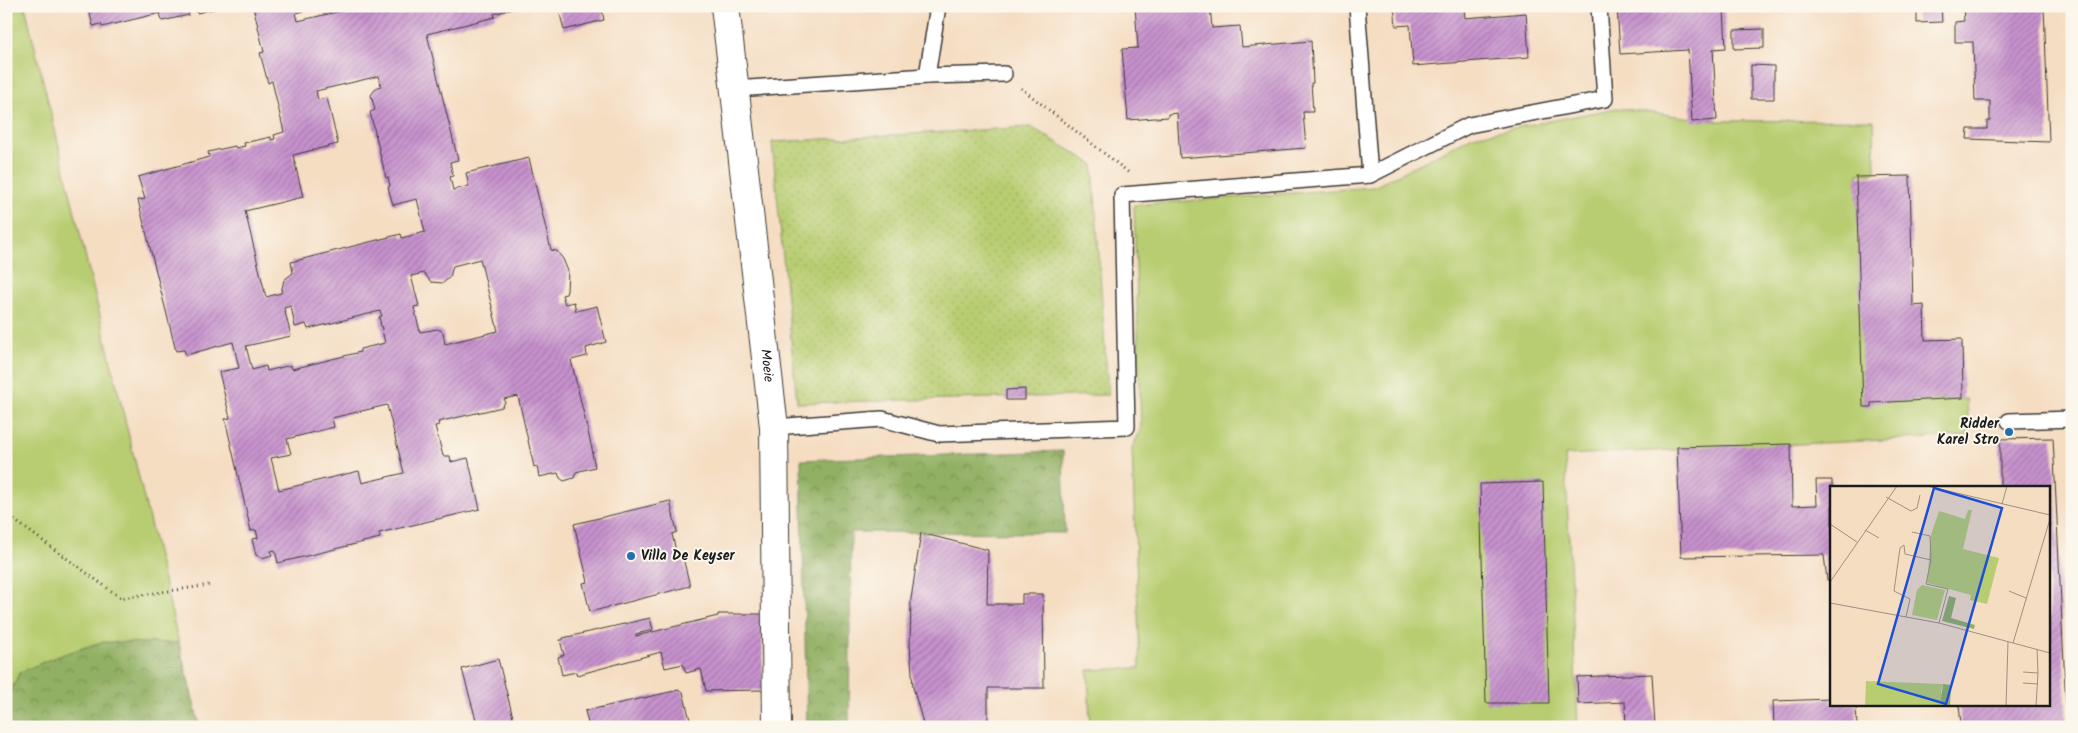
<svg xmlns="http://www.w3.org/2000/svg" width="2078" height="733" viewBox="0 0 2078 733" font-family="Kalam,sans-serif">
	<defs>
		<pattern id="forest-crowns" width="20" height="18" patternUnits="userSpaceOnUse" patternTransform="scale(1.25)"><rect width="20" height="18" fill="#92b063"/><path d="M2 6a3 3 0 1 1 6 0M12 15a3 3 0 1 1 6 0" fill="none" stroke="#768e51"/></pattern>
		<pattern id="park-dots" width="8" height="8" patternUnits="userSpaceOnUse" patternTransform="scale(1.25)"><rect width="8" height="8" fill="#b8cd71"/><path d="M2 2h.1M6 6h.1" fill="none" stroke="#9eaf61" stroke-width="1.8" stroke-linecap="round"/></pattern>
		<pattern id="building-hatch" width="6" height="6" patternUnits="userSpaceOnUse" patternTransform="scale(1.25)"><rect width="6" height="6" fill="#c792ce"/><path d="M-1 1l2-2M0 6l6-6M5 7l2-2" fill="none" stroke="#a176a6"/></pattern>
	</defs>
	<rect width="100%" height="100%" fill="#fbf7ec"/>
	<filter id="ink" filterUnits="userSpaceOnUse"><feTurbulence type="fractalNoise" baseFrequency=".02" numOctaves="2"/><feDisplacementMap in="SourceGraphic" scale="10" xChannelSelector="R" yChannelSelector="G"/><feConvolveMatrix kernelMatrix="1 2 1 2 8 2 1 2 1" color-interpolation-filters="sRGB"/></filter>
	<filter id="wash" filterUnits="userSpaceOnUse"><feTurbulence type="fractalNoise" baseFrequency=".0096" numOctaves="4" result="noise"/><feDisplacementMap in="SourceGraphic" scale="20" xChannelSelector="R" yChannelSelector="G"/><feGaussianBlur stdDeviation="1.12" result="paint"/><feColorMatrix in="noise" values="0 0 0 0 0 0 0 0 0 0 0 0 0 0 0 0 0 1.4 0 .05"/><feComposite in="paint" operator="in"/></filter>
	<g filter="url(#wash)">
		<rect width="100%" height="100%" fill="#f5ddc2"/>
		<!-- green -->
		<g fill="#b8cd71" stroke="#6a7446">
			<polygon points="6,6 25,6 179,643 159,643 20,672 6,701"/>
			<polygon points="1616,108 1716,121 1874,120 1875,173 1858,174 1866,402 1967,399 1969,436 1565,455 1578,727 1090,727 1088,670 1140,668 1132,448 1141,429 1134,205 1374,187 1473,136"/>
		</g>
		<!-- forest -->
		<g fill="url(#forest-crowns)" stroke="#576640">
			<polygon points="1063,451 1065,533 851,532 849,727 807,727 801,460"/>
			<polygon points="101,642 179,643 199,724 186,727 6,727 6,701 20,672 58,656"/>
		</g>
		<!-- park -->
		<polygon fill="url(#park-dots)" stroke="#6a7446" points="1031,127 1093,164 1108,395 797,403 772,142"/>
		<g id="blocks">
			<!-- building -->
			<g fill="url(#building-hatch)" fill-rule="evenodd">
				<polygon points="88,6 187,6 189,15 162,21 160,13 102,27 101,24 93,26"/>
				<polygon points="196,6 222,6 222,7 197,13"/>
				<path d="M253,6H303L304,11L296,13L298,21L362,6H522L494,14L495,17L427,34L458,160L450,162L453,176L450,177L453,190L469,186L466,173L529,158L551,250L557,251L563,259L568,271L567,291L566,294L562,295L565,304L574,302L576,311L597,306L606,342L586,348L587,356L571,360L593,453H592L595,467L576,472L574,478L564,481L560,478L558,473L539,477L537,466L534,467L518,396L504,399L505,402L502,407L438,422L439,425L435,426L443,456H450L451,462L468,458L480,509L379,533L380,538L278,563L275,550L271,551L272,555L262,558L256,555L252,539L258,538L256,530L251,531L225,419L230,418L219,372L239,368L233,342L186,355L184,350L176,351L138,200L145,199L138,177L209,157L208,152L235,146L236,148L245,146L244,143L271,137V140L275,139L274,135L284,132L272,81L268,83L260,53L264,52ZM379,76L381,86L377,87L371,95L375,110L370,112L386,178L388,177L390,186L388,187L393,205L417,199L425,232L402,238L401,234L291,262L293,273L284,280L281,293L266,297L245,211L303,197L293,155L338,144L327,98L318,100L316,91ZM480,259L498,331L445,344L443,332L438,329L420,332L414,307L419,306L411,276L424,273L431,282L443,283L450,277L453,266ZM291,306L295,327L306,324L308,329L380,311L382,316L379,317L385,343L360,349V352L292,369L291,365L267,371L266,366L252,370L246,346L291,336L284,308ZM387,405L404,473L362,483L359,471L279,490L271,458L291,454L287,439L334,427L332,418Z"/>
				<polygon points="558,6 601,6 604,20 564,30"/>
				<polygon points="1135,6 1210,6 1212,28 1240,26 1242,47 1311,41 1313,83 1311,83 1313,112 1303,112 1306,148 1180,158 1177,113 1168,114 1168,117 1128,120 1122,49 1138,48"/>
				<polygon points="1394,6 1464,6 1465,18 1526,13 1529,57 1413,66 1410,25 1396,26"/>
				<polygon points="1617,6 1711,6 1711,8 1724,8 1726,48 1713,49 1717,120 1692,122 1688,50 1620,54"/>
				<polygon points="1917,6 1941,6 1942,22 1917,23"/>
				<polygon points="1963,6 2044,6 2049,142 1967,139 1968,129 1987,129 1987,121 1990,121 1990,101 1975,101 1973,42 1955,42 1955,22 1964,21"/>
				<polygon points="1764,29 1764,48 1734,49 1734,30"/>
				<polygon points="1751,65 1774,66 1774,99 1751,99"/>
				<polygon points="1910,176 1913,306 1924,305 1925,340 1962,339 1963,398 1871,403 1871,407 1863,407 1856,177"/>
				<polygon points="1025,389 1025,400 1006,400 1006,390"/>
				<polygon points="2053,438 2067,727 1961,725 1959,704 2049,704 2049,487 2000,487 2000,439"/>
				<polygon points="1791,444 1792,506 1817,505 1816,480 1832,480 1832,580 1827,580 1824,555 1681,557 1677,447"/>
				<polygon points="1543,482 1549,703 1486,703 1480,484"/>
				<polygon points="670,501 677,532 672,534 677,555 682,554 690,586 590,612 583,583 588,582 574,524"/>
				<polygon points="921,533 988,550 987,604 1022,604 1022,594 1043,594 1044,688 988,688 988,727 924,727 913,687 910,646 911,599"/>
				<polygon points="718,614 762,614 763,690 706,691 701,669 686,673 683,664 665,668 661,652 577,675 576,672 562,675 558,657 564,655 560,640 563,640 563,638 650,618 653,630 636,634 636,636 718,616"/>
				<polygon points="498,659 514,721 493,727 478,727 462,669"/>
				<polygon points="1652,674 1655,727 1626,727 1625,702 1578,704 1577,677"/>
				<polygon points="679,690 683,692 691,724 676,727 589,727 585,711"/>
				<polygon points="1832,699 1832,704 1856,704 1857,727 1774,727 1773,701"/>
			</g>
		</g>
	</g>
	<g filter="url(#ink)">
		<use href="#blocks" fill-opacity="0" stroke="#3d3935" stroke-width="1"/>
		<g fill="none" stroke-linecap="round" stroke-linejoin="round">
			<defs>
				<g id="service">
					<polyline points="927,76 1004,74"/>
					<polyline points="735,89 927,76 938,6"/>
					<polyline points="1370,175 1469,125 1605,99 1599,6"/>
					<polyline points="2009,421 2072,419"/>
					<polyline points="774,427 882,419 939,434 1127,427 1122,195 1370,175 1357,6"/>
				</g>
				<g id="minor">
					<path id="s1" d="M725,6L774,427L777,727"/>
				</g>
			</defs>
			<!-- service casing -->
			<use href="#service" stroke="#3d3935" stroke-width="18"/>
			<!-- minor casing -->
			<use href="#minor" stroke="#3d3935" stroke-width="30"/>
			<!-- path -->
			<g stroke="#3d3935" stroke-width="3" stroke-dasharray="1 4" stroke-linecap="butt">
				<polyline points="1021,88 1128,172"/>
				<polyline points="6,514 121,598 210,585"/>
			</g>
			<!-- service -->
			<use href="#service" stroke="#fff" stroke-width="15"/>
			<!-- minor -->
			<use href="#minor" stroke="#fff" stroke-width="28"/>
		</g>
	</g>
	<!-- markers -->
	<g fill="#1f6fb2" stroke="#fbf7ec" stroke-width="2">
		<circle cx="2009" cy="432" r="5"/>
		<circle cx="631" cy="556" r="5"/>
	</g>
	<g text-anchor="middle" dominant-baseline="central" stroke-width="4" stroke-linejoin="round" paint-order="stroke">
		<!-- street labels -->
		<g font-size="14" fill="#1c1c1c" stroke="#fbf7ec">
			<text stroke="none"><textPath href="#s1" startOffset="362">Moeie</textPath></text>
		</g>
		<!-- poi labels -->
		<g font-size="14" font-weight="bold" fill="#1c1c1c" stroke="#fbf7ec" text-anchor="end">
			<text x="1999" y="424">Ridder<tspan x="1999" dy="16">Karel Stro</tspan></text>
			<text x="641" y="556" text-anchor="start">Villa De Keyser</text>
		</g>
	</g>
	<!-- overview -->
	<g transform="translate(1830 486)">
		<rect width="220" height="220" fill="#f5ddc2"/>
		<path d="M138,24H142L133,63L169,72L157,118L140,114L141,109L97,97L101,49L109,25L135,33ZM36,195L113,198L111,206L119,220H35Z" fill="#b8cd71"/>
		<path d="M119,110L126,112L121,132L145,139L144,143L112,135ZM113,198L121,199L120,220L111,214Z" fill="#92b063"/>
		<path d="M92,99L115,104L107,134L82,129L87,104Z" fill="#b8cd71"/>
		<path fill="none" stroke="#9e9080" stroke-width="1" d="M97,0L220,29M56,11L81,25L87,22L90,9M172,18L177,0M0,38L27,56M35,44L49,52M82,46L100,50L101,74M74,59L75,68L101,74L96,98L118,103L109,137M74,59L70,62L64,105L80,113L76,131M0,96L67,0M179,105L196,112M0,117L109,137L220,167M183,157L220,33M193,186L208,187L207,163M193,197L208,198M176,220L178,156M206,220L208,187"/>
		<path fill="#1d4ed8" fill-opacity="0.15" stroke="#1d4ed8" stroke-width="2.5" d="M104,2L172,22L116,218L48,198Z"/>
		<rect width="220" height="220" fill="none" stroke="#1c1c1c" stroke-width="2.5"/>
	</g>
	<!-- margin -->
	<rect width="2078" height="733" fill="none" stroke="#fbf7ec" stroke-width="25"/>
</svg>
